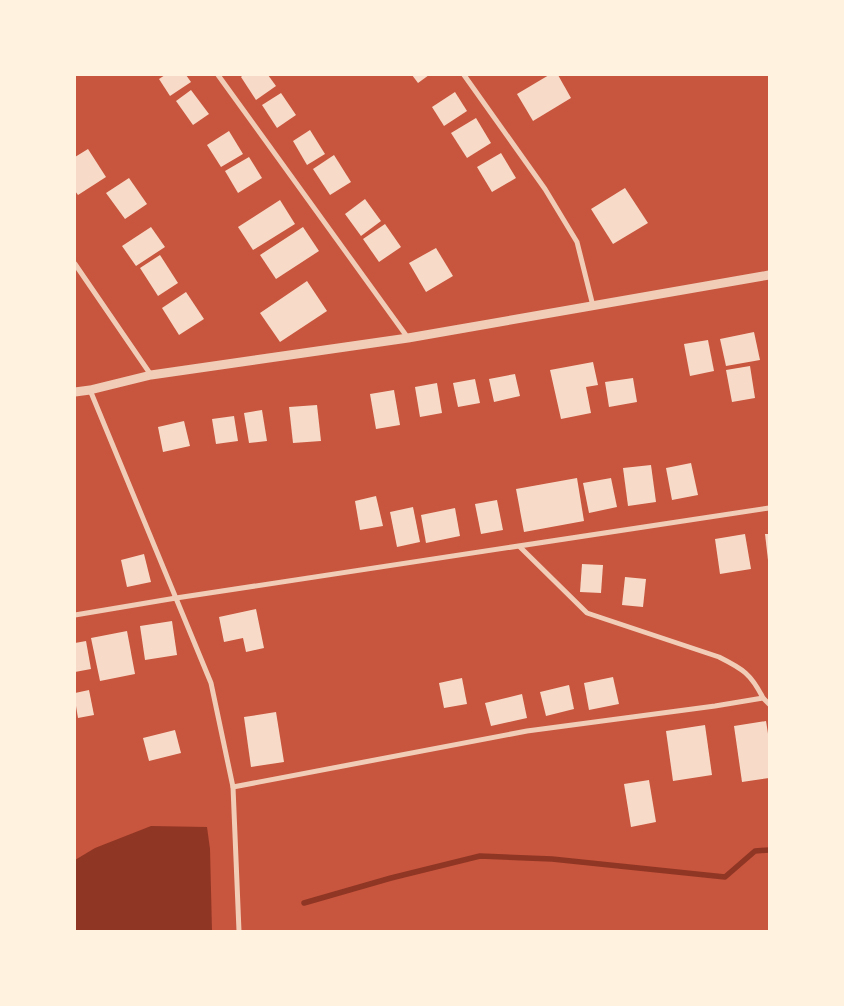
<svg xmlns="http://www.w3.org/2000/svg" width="844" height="1006" viewBox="0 0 844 1006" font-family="'Nunito Sans',sans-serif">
	<rect width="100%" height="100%" fill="#c8553d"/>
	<!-- water -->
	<polygon fill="#8f3625" points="151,826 207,827 210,849 212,931 75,931 75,860 95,848"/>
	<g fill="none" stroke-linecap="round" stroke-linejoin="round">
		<!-- stream -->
		<polyline stroke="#8f3625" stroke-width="5.5" points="304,903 391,878 480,856 552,859 725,877 755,851 769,850"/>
	</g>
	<!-- building -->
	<g fill="#f7dbc8">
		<polygon points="165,75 186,75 191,82 170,96 159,79"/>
		<polygon points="243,75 268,75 276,86 256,100 241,77"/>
		<polygon points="412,75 429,75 418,83"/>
		<polygon points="549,75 558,75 571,98 533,121 517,94"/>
		<polygon points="191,90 209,114 193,125 176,101"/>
		<polygon points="455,92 467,111 444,126 432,107"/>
		<polygon points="281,93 296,115 277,128 262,105"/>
		<polygon points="476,118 491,143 467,158 451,133"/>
		<polygon points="310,130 325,154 307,165 293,141"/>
		<polygon points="229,131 243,154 221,167 207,145"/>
		<polygon points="88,149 106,177 78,195 75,191 75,157"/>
		<polygon points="501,153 516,178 492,192 477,167"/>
		<polygon points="334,155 351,182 330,195 313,169"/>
		<polygon points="249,157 262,178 238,193 225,171"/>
		<polygon points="129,178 147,204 125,219 106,193"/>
		<polygon points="625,188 648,223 613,244 591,209"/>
		<polygon points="365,199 381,221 361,236 345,214"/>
		<polygon points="280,200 295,224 253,250 238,227"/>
		<polygon points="385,224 401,247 379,262 363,239"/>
		<polygon points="151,227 165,247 136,266 122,246"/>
		<polygon points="303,227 319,251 276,279 260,255"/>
		<polygon points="436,248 453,276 426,292 409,263"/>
		<polygon points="160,255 178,283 158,296 140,268"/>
		<polygon points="307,281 327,311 280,342 260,313"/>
		<polygon points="186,292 204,319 179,335 162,308"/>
		<polygon points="754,332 760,360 726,366 720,339"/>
		<polygon points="708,340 714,371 690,376 684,344"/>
		<polygon points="593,362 598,385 586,387 591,413 561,419 550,370"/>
		<polygon points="750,366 755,398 732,402 726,370"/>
		<polygon points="515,374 520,396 494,402 489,379"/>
		<polygon points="633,378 637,402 609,407 605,382"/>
		<polygon points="475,379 480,403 458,407 453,383"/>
		<polygon points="437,383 442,413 420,417 415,387"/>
		<polygon points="394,390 400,425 376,429 370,394"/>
		<polygon points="317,405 321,441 293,443 289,407"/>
		<polygon points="262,410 267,441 249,443 244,413"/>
		<polygon points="234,416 238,441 216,444 212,419"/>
		<polygon points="184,421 190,446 163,452 158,427"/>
		<polygon points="691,463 698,495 672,500 666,468"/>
		<polygon points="651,465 656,502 628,506 623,468"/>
		<polygon points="577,478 584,521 524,532 516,489"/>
		<polygon points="611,478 617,507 589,513 583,483"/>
		<polygon points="376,496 383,526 360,530 355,501"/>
		<polygon points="497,500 503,530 481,534 475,504"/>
		<polygon points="413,507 420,542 397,547 390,512"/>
		<polygon points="455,508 460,536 426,543 421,515"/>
		<polygon points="745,534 751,569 720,574 715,539"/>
		<polygon points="765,534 769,534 769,560 768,560"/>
		<polygon points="144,554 151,582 127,587 121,560"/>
		<polygon points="582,564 603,565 601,593 580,592"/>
		<polygon points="625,577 646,579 643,607 622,605"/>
		<polygon points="256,609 264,648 246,652 243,638 224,642 219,617"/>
		<polygon points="172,621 177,655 145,660 140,626"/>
		<polygon points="127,631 135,674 100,681 91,638"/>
		<polygon points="86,641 91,669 75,672 75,643"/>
		<polygon points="613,677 619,704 589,710 584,683"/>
		<polygon points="462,678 467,704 444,708 439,683"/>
		<polygon points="569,685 574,709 546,716 540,692"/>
		<polygon points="89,690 94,715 78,718 75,700 75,693"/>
		<polygon points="522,694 527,718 491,726 485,703"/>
		<polygon points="276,712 284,762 251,767 244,717"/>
		<polygon points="766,721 769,740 769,778 742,782 734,726"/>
		<polygon points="705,725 712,775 673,781 666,731"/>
		<polygon points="175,730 181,753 149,761 143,738"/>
		<polygon points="649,780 656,822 631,827 624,784"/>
	</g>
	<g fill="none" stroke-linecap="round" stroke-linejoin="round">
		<!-- minor -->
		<g stroke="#f1ccb7" stroke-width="5">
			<polyline points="218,75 408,338"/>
			<polyline points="464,75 545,189 577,242 593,306"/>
			<polyline points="75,264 151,375"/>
			<polyline points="90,390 211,683 233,787 239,931"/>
			<path d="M520,547L587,613L719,657C743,669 751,674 763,698"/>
			<polyline points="75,615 176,598 769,508"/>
			<polyline points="233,787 527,731 715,706 763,698 769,704"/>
		</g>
		<!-- tertiary -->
		<polyline stroke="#f1ccb7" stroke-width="9" points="75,392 90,390 151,375 408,338 769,275"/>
	</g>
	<!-- border -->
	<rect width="844" height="1006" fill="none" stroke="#fff3e0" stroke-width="152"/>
</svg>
